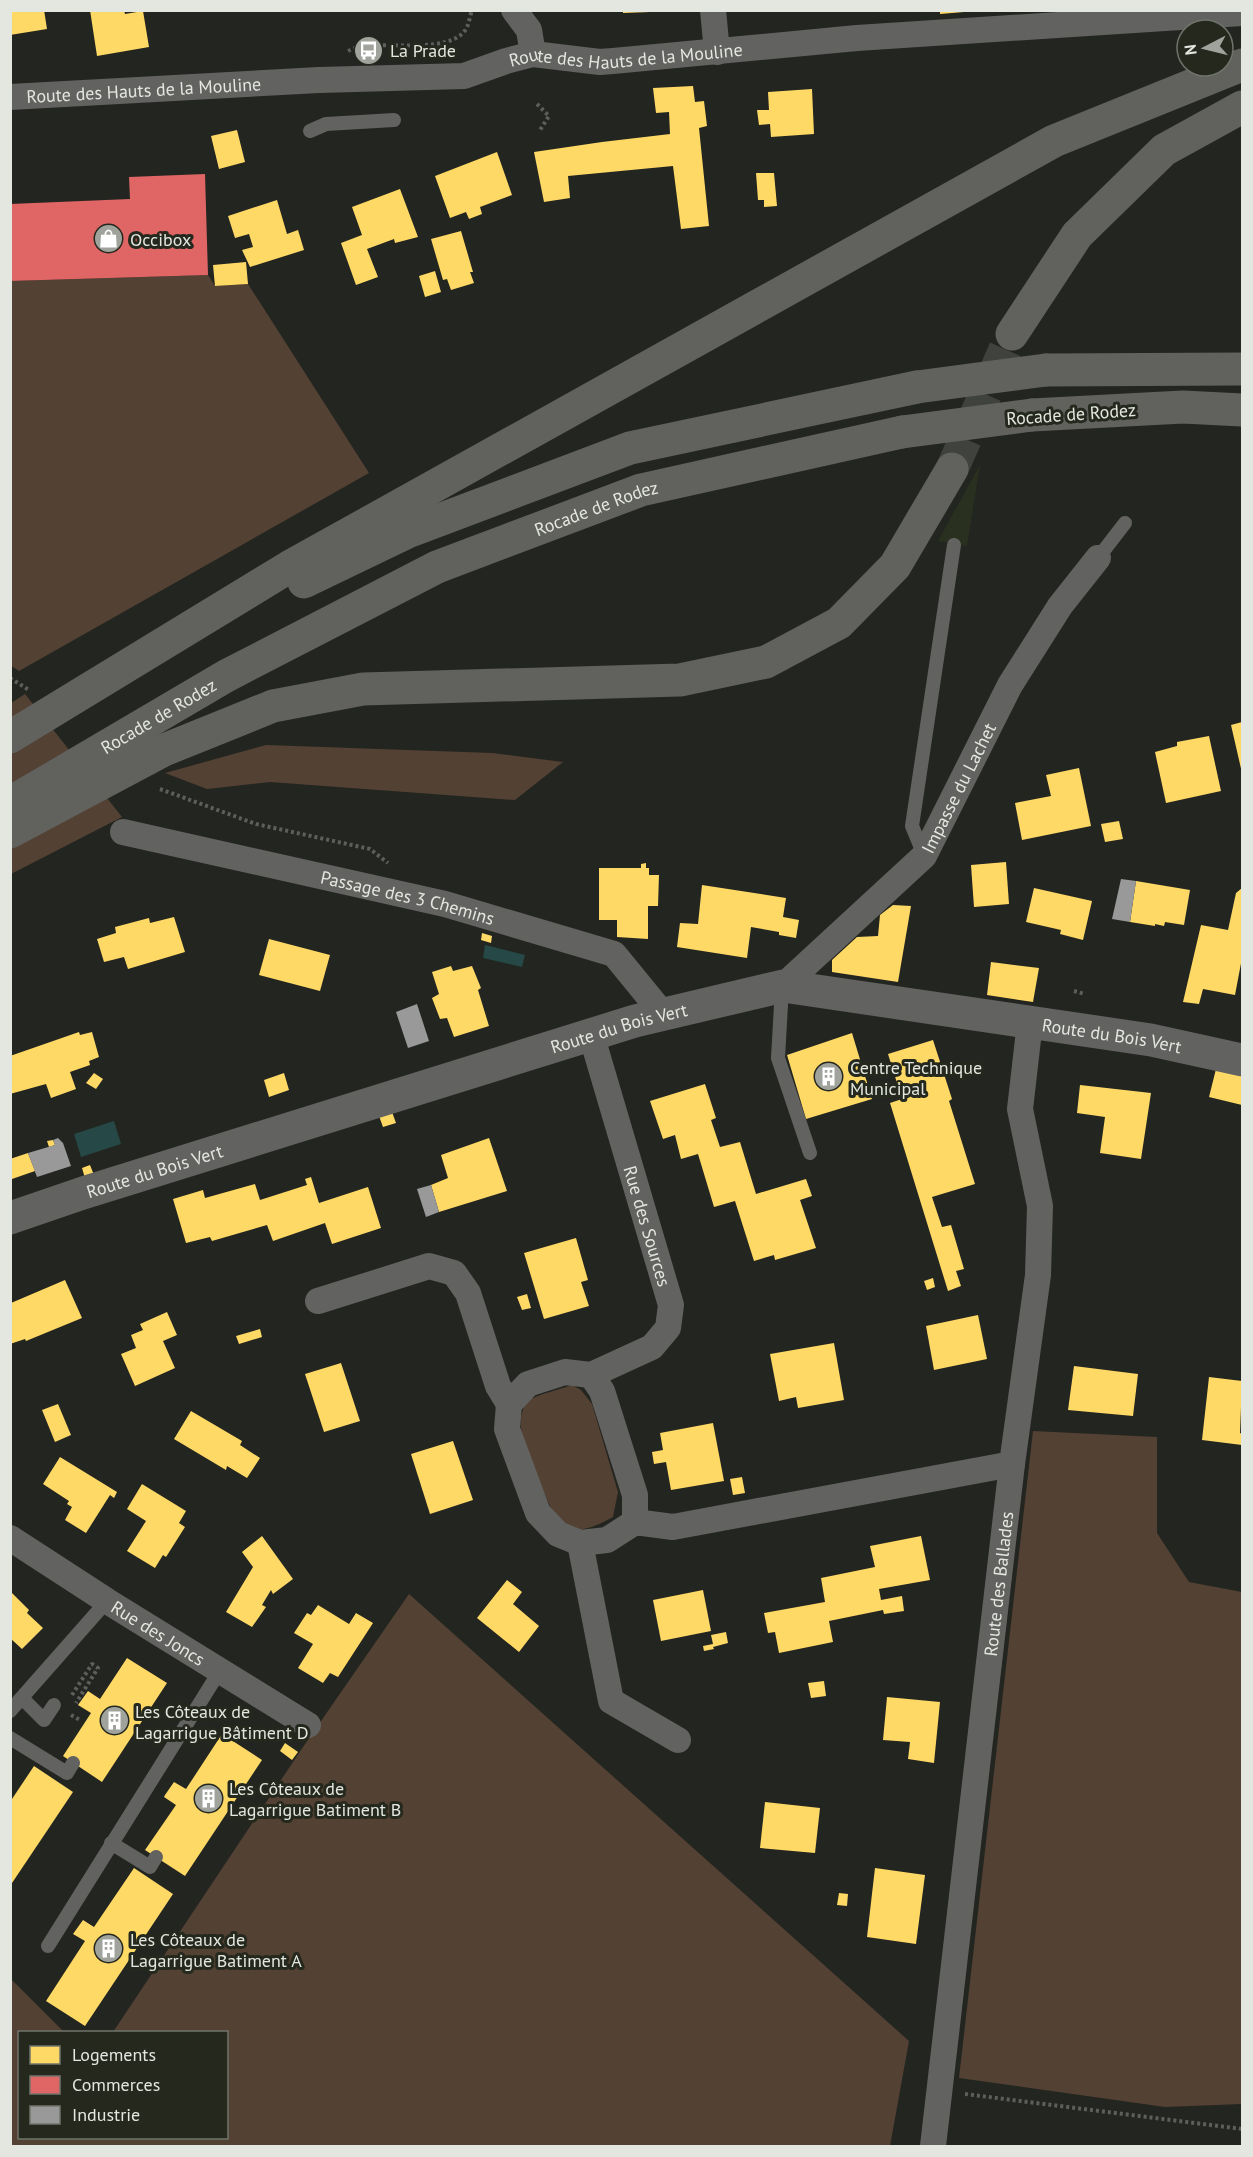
<svg xmlns="http://www.w3.org/2000/svg" width="1253" height="2157" viewBox="0 0 1253 2157" font-family="'PT Sans',sans-serif">
	<rect width="100%" height="100%" fill="#232520"/>
	<!-- built -->
	<polygon fill="#2a3020" points="980,465 967,546 938,541"/>
	<!-- green -->
	<g fill="#534133">
		<polygon points="208,275 215,286 248,284 369,473 19,671 10,665 10,281"/>
		<polygon points="25,694 122,817 11,874 11,703"/>
		<polygon points="266,745 492,753 563,762 515,800 270,782 207,789 165,773"/>
		<path d="M572,1385L581,1390L592,1404L618,1492L613,1517C598,1525 578,1536 561,1525C554,1521 521,1438 521,1427C520,1419 522,1407 528,1401C535,1395 562,1389 572,1385Z"/>
		<polygon points="1033,1431 1157,1437 1157,1533 1189,1582 1242,1592 1242,2104 1165,2107 959,2078"/>
		<polygon points="409,1594 909,2041 890,2146 11,2146 10,1978 64,2032 20,2032 20,2138 226,2138 226,2032 113,2032 303,1747"/>
	</g>
	<!-- water -->
	<g fill="#264846">
		<polygon points="485,945 525,955 522,967 483,958"/>
		<polygon points="114,1121 121,1144 81,1157 74,1134"/>
	</g>
	<!-- homes -->
	<g fill="#ffd966">
		<polygon points="10,10 44,10 47,29 10,35"/>
		<polygon points="90,10 124,10 125,14 143,11 149,47 97,56"/>
		<polygon points="623,10 650,10 650,12 623,13"/>
		<polygon points="940,10 964,10 964,12 940,14"/>
		<polygon points="693,86 695,102 704,101 707,126 699,128 709,226 681,229 673,166 568,176 570,198 544,202 534,152 602,142 670,134 669,112 656,113 653,88"/>
		<polygon points="812,89 814,134 771,137 770,124 759,125 757,110 769,110 768,92"/>
		<polygon points="237,130 245,162 219,169 211,136"/>
		<polygon points="497,152 512,195 480,207 482,214 469,219 466,212 450,218 435,176"/>
		<polygon points="756,173 774,173 777,206 764,207 764,200 758,200"/>
		<polygon points="400,189 418,237 395,243 394,239 367,249 378,277 356,285 341,243 362,235 352,207"/>
		<polygon points="277,200 287,234 298,230 304,250 250,267 242,250 253,247 249,234 235,238 228,216"/>
		<polygon points="461,231 473,272 470,272 474,283 451,290 447,279 443,280 431,239"/>
		<polygon points="246,262 248,284 215,286 213,265"/>
		<polygon points="435,271 441,292 425,297 419,276"/>
		<polygon points="1242,722 1242,773 1231,725"/>
		<polygon points="1209,736 1221,791 1166,803 1155,752 1177,746 1177,742"/>
		<polygon points="1079,768 1091,826 1022,840 1015,803 1051,796 1046,775"/>
		<polygon points="1119,821 1123,839 1105,842 1101,824"/>
		<polygon points="1006,862 1009,904 974,907 971,865"/>
		<polygon points="646,863 646,868 649,868 649,875 659,875 658,906 648,906 648,939 617,937 617,920 599,920 599,868 641,868 641,864"/>
		<polygon points="1136,881 1190,890 1184,925 1165,922 1164,926 1155,924 1155,926 1130,922"/>
		<polygon points="702,885 786,898 783,917 799,920 796,938 779,935 779,932 751,927 747,958 677,947 680,923 698,924"/>
		<polygon points="1034,888 1092,901 1083,940 1060,934 1061,930 1026,922"/>
		<polygon points="1242,888 1242,958 1235,995 1203,989 1199,1004 1183,1002 1201,925 1228,930 1236,893"/>
		<polygon points="893,905 911,906 898,982 832,972 832,960 857,937 878,936 880,915"/>
		<polygon points="174,917 185,952 128,969 124,957 104,962 97,939 116,933 115,927 149,918 150,923"/>
		<polygon points="482,933 492,936 491,943 481,940"/>
		<polygon points="269,939 330,955 320,991 259,975"/>
		<polygon points="991,962 1039,968 1033,1002 987,995"/>
		<polygon points="451,966 453,971 472,966 481,988 478,990 489,1026 454,1037 447,1018 440,1019 432,998 439,994 432,972"/>
		<polygon points="79,1032 80,1035 92,1032 99,1057 89,1061 90,1065 70,1072 76,1089 51,1098 46,1084 10,1094 10,1056"/>
		<polygon points="852,1033 872,1099 806,1119 787,1055"/>
		<polygon points="933,1040 952,1099 949,1101 975,1184 932,1197 942,1227 951,1225 964,1269 956,1271 961,1286 948,1291 890,1103 902,1099 888,1054"/>
		<polygon points="1216,1069 1242,1075 1242,1105 1209,1097"/>
		<polygon points="94,1073 103,1079 96,1089 86,1083"/>
		<polygon points="284,1073 289,1090 269,1097 264,1080"/>
		<polygon points="705,1084 716,1118 711,1120 720,1147 740,1142 756,1194 806,1179 812,1196 800,1200 816,1248 775,1260 774,1255 754,1261 735,1201 714,1207 698,1154 681,1159 675,1135 663,1139 650,1101"/>
		<polygon points="1080,1085 1151,1093 1141,1159 1100,1153 1105,1117 1077,1113"/>
		<polygon points="392,1112 396,1123 383,1127 379,1116"/>
		<polygon points="489,1138 507,1191 439,1212 431,1185 448,1178 441,1155"/>
		<polygon points="53,1140 55,1145 49,1147 47,1141"/>
		<polygon points="28,1153 35,1171 12,1179 10,1159"/>
		<polygon points="90,1165 94,1175 85,1178 82,1168"/>
		<polygon points="311,1177 319,1203 368,1187 381,1228 332,1244 325,1223 273,1241 267,1225 212,1241 210,1237 186,1243 173,1199 203,1190 205,1198 255,1184 260,1200 307,1185 305,1179"/>
		<polygon points="576,1238 588,1280 581,1282 589,1306 544,1319 524,1253"/>
		<polygon points="933,1278 935,1287 927,1290 924,1281"/>
		<polygon points="65,1280 82,1318 26,1341 25,1339 10,1344 11,1303"/>
		<polygon points="527,1294 531,1308 522,1310 517,1297"/>
		<polygon points="167,1312 177,1335 163,1341 175,1368 135,1386 121,1354 136,1348 131,1335 143,1330 140,1324"/>
		<polygon points="978,1315 987,1359 934,1370 926,1326"/>
		<polygon points="260,1329 262,1337 239,1344 236,1336"/>
		<polygon points="834,1343 844,1400 798,1408 796,1397 779,1401 770,1354"/>
		<polygon points="341,1363 360,1421 324,1432 305,1374"/>
		<polygon points="1074,1366 1138,1374 1133,1416 1068,1410"/>
		<polygon points="1209,1377 1242,1381 1240,1433 1242,1434 1242,1445 1202,1440"/>
		<polygon points="58,1404 71,1435 55,1442 42,1410"/>
		<polygon points="191,1411 242,1441 240,1445 260,1458 247,1478 227,1466 226,1470 174,1439"/>
		<polygon points="713,1423 724,1481 671,1490 666,1462 654,1464 652,1452 663,1450 660,1433"/>
		<polygon points="453,1441 473,1500 430,1514 411,1454"/>
		<polygon points="60,1457 117,1492 114,1498 110,1495 86,1533 65,1520 72,1507 67,1504 69,1501 43,1484"/>
		<polygon points="742,1477 745,1493 733,1495 730,1479"/>
		<polygon points="142,1484 186,1511 179,1523 185,1527 166,1557 163,1555 155,1568 127,1551 146,1521 127,1509"/>
		<polygon points="262,1536 293,1579 273,1594 271,1590 262,1605 266,1607 252,1627 226,1612 253,1567 242,1552"/>
		<polygon points="921,1536 930,1580 879,1589 881,1600 902,1596 904,1611 884,1614 883,1610 829,1621 833,1642 779,1653 775,1632 768,1633 764,1613 825,1602 821,1578 875,1567 870,1546"/>
		<polygon points="507,1580 522,1592 513,1604 539,1626 519,1652 477,1618"/>
		<polygon points="703,1590 711,1631 661,1641 653,1600"/>
		<polygon points="10,1591 29,1610 27,1613 43,1628 22,1649 10,1638"/>
		<polygon points="318,1605 349,1624 356,1613 373,1623 338,1677 330,1673 323,1683 298,1668 313,1644 294,1633 307,1613 311,1615"/>
		<polygon points="726,1632 728,1643 713,1647 714,1649 704,1651 703,1646 713,1644 711,1635"/>
		<polygon points="127,1658 167,1683 102,1782 63,1756 91,1713 78,1705 88,1691 100,1699"/>
		<polygon points="824,1681 826,1696 811,1698 808,1683"/>
		<polygon points="887,1697 940,1702 934,1763 908,1759 910,1742 883,1740"/>
		<polygon points="222,1734 262,1760 185,1876 145,1850 176,1805 164,1797 165,1795 174,1782 186,1789"/>
		<polygon points="285,1743 298,1752 292,1760 280,1751"/>
		<polygon points="34,1766 73,1792 10,1886 10,1802"/>
		<polygon points="765,1802 820,1808 815,1853 760,1848"/>
		<polygon points="134,1868 173,1894 85,2026 46,2001 85,1941 73,1934 83,1920 94,1927"/>
		<polygon points="875,1868 925,1875 916,1944 867,1937"/>
		<polygon points="839,1893 848,1894 847,1906 837,1905"/>
	</g>
	<!-- shops -->
	<polygon fill="#e06666" points="205,174 208,275 10,281 10,204 130,199 129,177"/>
	<!-- industry -->
	<g fill="#999">
		<polygon points="1121,879 1136,881 1130,922 1112,919"/>
		<polygon points="417,1004 429,1041 408,1048 396,1012"/>
		<polygon points="58,1138 63,1143 71,1166 37,1177 28,1153 55,1145 53,1140"/>
		<polygon points="431,1185 439,1212 426,1217 417,1189"/>
	</g>
	<g fill="none" stroke-linecap="round" stroke-linejoin="round">
		<!-- trunk-tunnel -->
		<polyline stroke="#40423d" stroke-width="33" stroke-dasharray="33 16" stroke-linecap="butt" points="952,469 1012,334"/>
		<!-- path -->
		<g stroke="#5e5f5c" stroke-width="4" stroke-dasharray="3 3" stroke-linecap="butt">
			<path d="M348,51C352,49 357,47 361,46C386,42 451,54 466,29C469,24 470,16 472,10"/>
			<polyline points="537,104 549,116 540,130"/>
			<polyline points="10,678 29,690"/>
			<polyline points="160,789 256,824 370,849 388,863"/>
			<polyline points="1074,991 1085,994"/>
			<polyline points="72,1695 92,1664 98,1668 76,1703"/>
			<polyline points="71,1715 80,1720"/>
			<polyline points="965,2094 1242,2129"/>
		</g>
		<!-- service -->
		<g stroke="#626260" stroke-width="14">
			<polyline points="310,131 326,124 394,120"/>
			<polyline points="1098,558 1125,523"/>
			<polyline points="924,855 912,826 954,545"/>
			<polyline points="782,987 778,1058 810,1153"/>
			<polyline points="22,1698 44,1720 54,1705"/>
			<polyline points="10,1711 107,1601"/>
			<polyline points="10,1738 67,1773 73,1763"/>
			<polyline points="111,1843 150,1867 156,1857"/>
			<polyline points="48,1946 221,1669"/>
		</g>
		<!-- minor -->
		<g stroke="#626260" stroke-width="26">
			<polyline points="514,10 529,30 533,54"/>
			<polyline points="713,10 717,52"/>
			<path id="s1" d="M10,97L319,80L464,76L506,61L533,54L600,62L613,61L857,38L1242,13"/>
			<path id="s2" d="M123,832L445,904L614,954L663,1014"/>
			<path id="s3" d="M783,986L924,856L1010,685L1060,606L1098,558"/>
			<path id="s4" d="M591,1034L671,1305L668,1328L652,1347L591,1375L565,1372L528,1384L509,1404L507,1429L538,1513L558,1534L580,1543L607,1540L635,1522L673,1527L1012,1464"/>
			<polyline points="318,1301 429,1266 454,1273 468,1293 498,1386 509,1404"/>
			<polyline points="591,1375 602,1391 635,1495 635,1522"/>
			<path id="s5" d="M10,1538L107,1601L308,1725"/>
			<polyline points="580,1543 611,1701 678,1740"/>
			<path id="s6" d="M933,2146L1012,1464L1038,1275L1040,1206L1020,1109L1030,1022"/>
		</g>
		<!-- tertiary -->
		<path stroke="#626260" stroke-width="33" id="s7" d="M10,1218L83,1193L635,1021L783,986L1151,1040L1242,1060"/>
		<!-- trunk -->
		<g stroke="#61615e" stroke-width="33">
			<polyline points="1012,334 1077,235 1164,150 1242,107"/>
			<polyline points="1046,370 1242,369"/>
			<polyline points="1032,415 1183,407 1242,410"/>
			<polyline points="304,582 410,531 630,448 917,387"/>
			<polyline points="10,737 289,567 1054,141 1242,65"/>
			<path id="s8" d="M10,803L226,676L437,567L641,490L902,432"/>
			<polyline points="10,832 164,750 273,706 363,689 680,680 766,662 839,623 895,566 952,469"/>
		</g>
		<!-- trunk-bridge -->
		<g stroke="#61615e" stroke-width="33">
			<polyline points="917,387 1046,370"/>
			<polyline points="902,432 1032,415"/>
		</g>
	</g>
	<!-- icons -->
	<defs>
		<symbol id="bus-disc" viewBox="-11 -11 22 22"><circle r="9.5" fill="#a0a39c" stroke="#24281d"/><path d="M-5-6H5V4H4V6H2V4H-2V6H-4V4H-5ZM-3.5-4V0h7V-4ZM-3.5 1.2v1.5H-2V1.2ZM2 1.2v1.5H3.5V1.2Z" fill="#fff"/></symbol>
		<symbol id="shop-disc" viewBox="-11 -11 22 22"><circle r="9.5" fill="#a0a39c" stroke="#24281d"/><path d="M-5-2.5h2.3a2.7 3.5 0 0 1 5.4 0H5L5.5 6h-11ZM-1.5-2.5h3a1.5 2.3 0 0 0-3 0Z" fill="#fff"/></symbol>
		<symbol id="building-disc" viewBox="-11 -11 22 22"><circle r="9.5" fill="#a0a39c" stroke="#24281d"/><path d="M-4-6H4V6H1V3H-1V6H-4ZM-2.5-4.3h1.7v1.8h-1.7ZM.8-4.3h1.7v1.8H.8ZM-2.5-1h1.7V.8h-1.7ZM.8-1h1.7V.8H.8Z" fill="#fff"/></symbol>
	</defs>
	<g fill-rule="evenodd">
		<use href="#bus-disc" x="352" y="34" width="33" height="33"/>
		<use href="#shop-disc" x="92" y="222" width="33" height="33"/>
		<use href="#building-disc" x="812" y="1060" width="33" height="33"/>
		<use href="#building-disc" x="98" y="1704" width="33" height="33"/>
		<use href="#building-disc" x="192" y="1782" width="33" height="33"/>
		<use href="#building-disc" x="92" y="1932" width="33" height="33"/>
	</g>
	<g text-anchor="middle" dominant-baseline="central" stroke-width="6" stroke-linejoin="round" paint-order="stroke">
		<!-- poi labels -->
		<g font-size="18" fill="#e3e7df" stroke="#24281d" text-anchor="start">
			<text x="390" y="50">La Prade</text>
			<text x="130" y="239">Occibox</text>
			<text x="850" y="1067">Centre Technique<tspan x="850" dy="21">Municipal</tspan></text>
			<text x="135" y="1711">Les Côteaux de<tspan x="135" dy="21">Lagarrigue Bâtiment D</tspan></text>
			<text x="229" y="1788">Les Côteaux de<tspan x="229" dy="21">Lagarrigue Batiment B</tspan></text>
			<text x="130" y="1939">Les Côteaux de<tspan x="130" dy="21">Lagarrigue Batiment A</tspan></text>
		</g>
		<!-- street labels -->
		<g font-size="18" fill="#e3e7df" stroke="#24281d">
			<text stroke="none"><textPath href="#s1" startOffset="620">Route des Hauts de la Mouline</textPath></text>
			<text stroke="none"><textPath href="#s1" startOffset="134">Route des Hauts de la Mouline</textPath></text>
			<text transform="translate(1071 414) rotate(-4)">Rocade de Rodez</text>
			<text stroke="none"><textPath href="#s8" startOffset="658">Rocade de Rodez</textPath></text>
			<text stroke="none"><textPath href="#s8" startOffset="172">Rocade de Rodez</textPath></text>
			<text stroke="none"><textPath href="#s3" startOffset="268">Impasse du Lachet</textPath></text>
			<text stroke="none"><textPath href="#s2" startOffset="292">Passage des 3 Chemins</textPath></text>
			<text stroke="none"><textPath href="#s7" startOffset="638">Route du Bois Vert</textPath></text>
			<text stroke="none"><textPath href="#s7" startOffset="1140">Route du Bois Vert</textPath></text>
			<text stroke="none"><textPath href="#s7" startOffset="152">Route du Bois Vert</textPath></text>
			<text stroke="none"><textPath href="#s4" startOffset="200">Rue des Sources</textPath></text>
			<text stroke="none"><textPath href="#s6" startOffset="566">Route des Ballades</textPath></text>
			<text stroke="none"><textPath href="#s5" startOffset="176">Rue des Joncs</textPath></text>
		</g>
	</g>
	<!-- border -->
	<rect width="1253" height="2157" fill="none" stroke="#e3e7df" stroke-width="24"/>
	<!-- legend -->
	<rect x="18" y="2031" width="210" height="108" fill="#24281d" stroke="#70746b" stroke-width="1.5"/>
	<rect x="30" y="2046" width="30" height="18" fill="#ffd966" stroke="#70746b" stroke-width="1.5"/>
	<text x="72" y="2061" font-size="18" fill="#e3e7df">Logements</text>
	<rect x="30" y="2076" width="30" height="18" fill="#e06666" stroke="#70746b" stroke-width="1.5"/>
	<text x="72" y="2091" font-size="18" fill="#e3e7df">Commerces</text>
	<rect x="30" y="2106" width="30" height="18" fill="#999999" stroke="#70746b" stroke-width="1.5"/>
	<text x="72" y="2121" font-size="18" fill="#e3e7df">Industrie</text>
	<!-- north arrow -->
	<g transform="translate(1205 48) rotate(263)"><circle r="28" fill="#24281d" stroke="#70746b" stroke-width="1.5"/>
	<path d="M0-4.5L10 22L0 15L-10 22Z" fill="#a0a39c"/>
	<text y="-9" font-size="16" font-weight="bold" text-anchor="middle" fill="#e3e7df">N</text>
	</g>
</svg>
